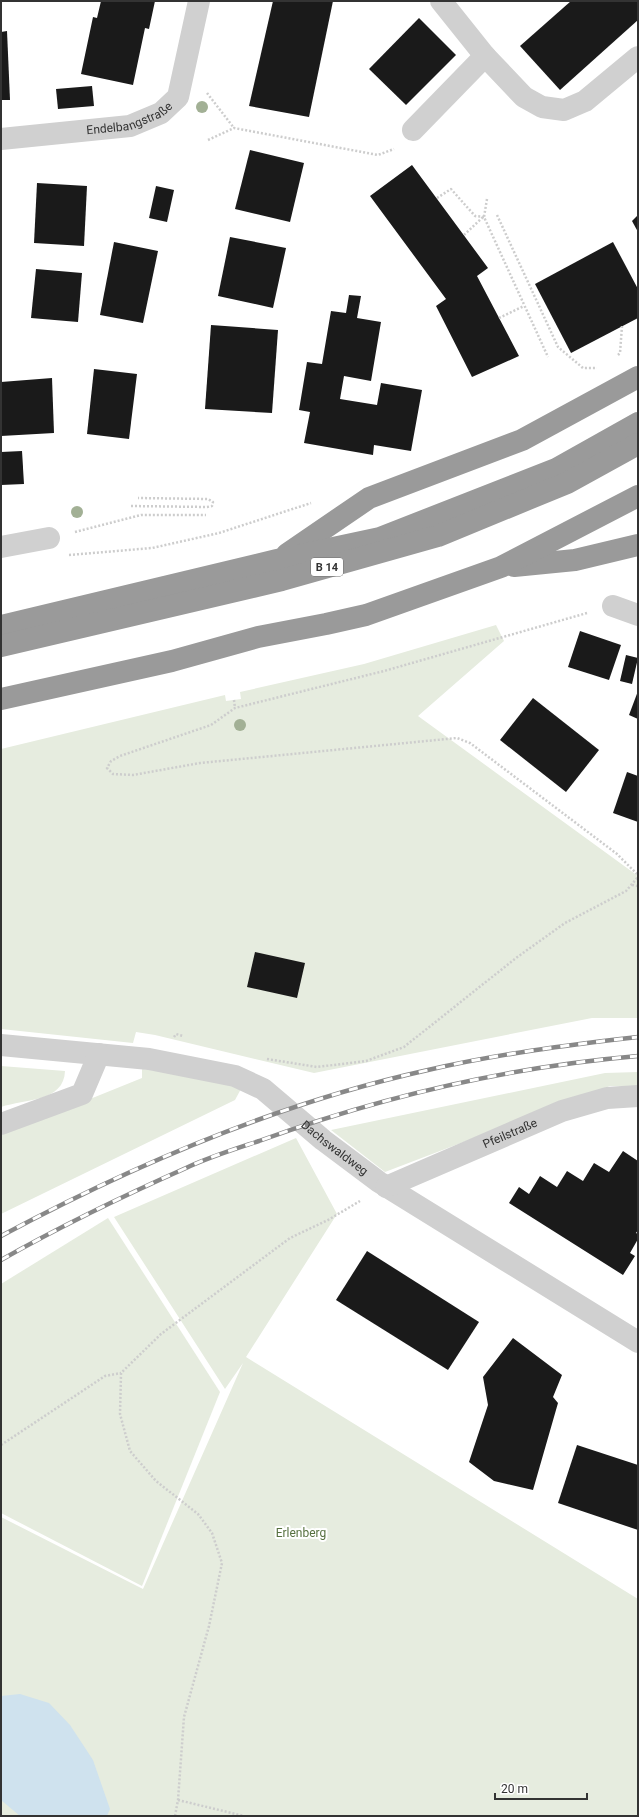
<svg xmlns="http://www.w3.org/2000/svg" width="639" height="1817" viewBox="0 0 639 1817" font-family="Roboto,sans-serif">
	<rect width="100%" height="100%" fill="#fff"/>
	<!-- green -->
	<g fill="#e6ecdf">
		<polygon points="496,625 504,641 418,716 638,876 638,1018 592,1018 314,1073 155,1035 136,1032 133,1043 1,1029 1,749 225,695 226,701 241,699 240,692 364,664"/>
		<path d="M1,1066L65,1071C64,1102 25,1099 1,1107Z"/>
		<polygon points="142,1069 190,1075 242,1087 235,1100 1,1214 1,1135 142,1078"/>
		<polygon points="638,1072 638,1087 610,1086 385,1172 331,1130 605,1073"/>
		<polygon points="296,1138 337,1214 246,1357 638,1599 638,1816 1,1816 1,1517 143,1589 243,1363 225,1389 114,1217"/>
		<polygon points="108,1218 220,1392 142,1586 1,1513 1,1284"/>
	</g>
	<!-- water -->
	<polygon fill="#cfe2ee" points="20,1694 49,1703 70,1725 93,1760 110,1809 107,1816 20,1816 1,1800 1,1696"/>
	<!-- building -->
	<g fill="#1a1a1a">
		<polygon points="101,1 155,1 149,29 145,28 133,85 81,74 93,17 97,18"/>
		<polygon points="273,1 333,1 309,117 249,106"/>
		<polygon points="571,1 638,1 638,20 560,90 520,46"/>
		<polygon points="419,18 456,55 406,105 369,69"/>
		<polygon points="7,31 10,100 1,100 1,32"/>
		<polygon points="92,86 94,106 58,109 56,89"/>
		<polygon points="250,150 304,163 290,222 235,209"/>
		<polygon points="412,165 488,268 477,276 519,356 472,377 436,306 446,299 370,196"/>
		<polygon points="37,183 87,186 84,246 34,243"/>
		<polygon points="156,186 174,190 167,222 149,218"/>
		<polygon points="638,215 638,232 632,221"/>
		<polygon points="230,237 286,248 273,308 218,296"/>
		<polygon points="114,242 158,251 143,323 100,315"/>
		<polygon points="613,242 638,289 638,318 571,353 535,284"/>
		<polygon points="36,269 82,273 78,322 31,318"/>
		<polygon points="349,295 361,296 357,318 381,322 371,381 344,376 340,399 377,405 381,383 422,390 411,451 374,445 373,455 304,443 310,412 299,410 307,362 322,364 331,311 346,313"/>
		<polygon points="211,325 278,330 272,413 205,409"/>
		<polygon points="94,369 137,374 129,439 87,434"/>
		<polygon points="52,378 54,433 1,436 1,382"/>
		<polygon points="22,451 24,484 1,485 1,452"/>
		<polygon points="580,631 621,645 609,680 568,667"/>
		<polygon points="626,655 638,658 632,684 620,681"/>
		<polygon points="638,691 638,719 629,715"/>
		<polygon points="533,698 599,750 566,792 500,740"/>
		<polygon points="627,772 638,776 638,822 613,813"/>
		<polygon points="255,952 305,963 297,998 247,987"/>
		<polygon points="623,1151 638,1161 638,1230 636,1233 638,1234 638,1239 630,1253 635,1256 623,1275 509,1203 519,1187 529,1194 540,1176 557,1187 567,1171 583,1181 594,1163 609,1172"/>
		<polygon points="367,1251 479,1322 448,1370 336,1300"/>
		<polygon points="513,1338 562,1375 553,1397 558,1403 533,1490 494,1481 469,1462 488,1405 483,1377"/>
		<polygon points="577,1445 638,1465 638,1530 558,1503"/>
	</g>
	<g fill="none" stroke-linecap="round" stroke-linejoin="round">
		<!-- path -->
		<g stroke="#cdcdcd" stroke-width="2.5" stroke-dasharray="2 2" stroke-linecap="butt">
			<polyline points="207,93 234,128"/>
			<polyline points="208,140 234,128 378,155 394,149"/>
			<polyline points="437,198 451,189 475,216 484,217"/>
			<polyline points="487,199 484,217 548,357"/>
			<polyline points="497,215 558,347 583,368 597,368"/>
			<polyline points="464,235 483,217"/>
			<polyline points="499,318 524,306"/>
			<polyline points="618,355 620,353 622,326"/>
			<polyline points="131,506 207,507 212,506 213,502 208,499 138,498"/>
			<polyline points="75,532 141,515 206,515"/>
			<polyline points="69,555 152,548 219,533 311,503"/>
			<polyline points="587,613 384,671 235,708 211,725 120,756 111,761 107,768 113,774 133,775 200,763 457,738 470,743 617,854 638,875"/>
			<polyline points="234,700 235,708"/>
			<polyline points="632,885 638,886"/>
			<polyline points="174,1037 176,1034 183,1036"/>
			<polyline points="267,1059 317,1067 366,1061 404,1047 516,958 565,923 626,891 638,877"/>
			<polyline points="1,1445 105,1376 121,1373"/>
			<polyline points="178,1800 244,1816"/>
			<polyline points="175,1816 178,1800 184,1717 209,1626 222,1563 212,1533 198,1514 156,1481 130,1451 120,1414 121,1373 161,1334 290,1238 328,1220 360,1201"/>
		</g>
		<!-- minor -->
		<g stroke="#d0d0d0" stroke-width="22">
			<polyline points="441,1 485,56 524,97 542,107 564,110 585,101 638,57"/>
			<polyline points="413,130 485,56"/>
			<path id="s1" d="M1,139L130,126L161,113L178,97L199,1"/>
			<polyline points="1,547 49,538"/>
			<polyline points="613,606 638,615"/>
			<path id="s2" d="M1,1045L149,1059L235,1076L263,1089L323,1140L379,1182L638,1342"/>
			<polyline points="1,1124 82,1094 99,1054"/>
			<path id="s3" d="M386,1187L562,1111L607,1098L638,1096"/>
		</g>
		<!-- highway -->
		<g stroke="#9a9a9a" stroke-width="22">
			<polyline points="287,554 369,498 522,440 638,377"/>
			<polyline points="514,566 575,560 638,545"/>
			<polyline points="1,626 277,560 380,538 556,469 638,423"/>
			<polyline points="1,646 282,580 438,536 567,483 638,444"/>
			<polyline points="1,699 172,661 258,637 326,624 366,615 501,567 638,496"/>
		</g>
		<defs>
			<g id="rail">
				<path d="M1,1236C135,1164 279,1103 428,1070C497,1054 568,1045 638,1037"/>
				<path d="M1,1260C61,1226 123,1196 186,1168C209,1157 235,1149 259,1141C380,1097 509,1067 638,1056"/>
			</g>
		</defs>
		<!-- rail casing -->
		<use href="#rail" stroke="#888" stroke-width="4.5"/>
		<!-- rail -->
		<use href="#rail" stroke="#fff" stroke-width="3" stroke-dasharray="9" stroke-linecap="butt"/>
	</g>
	<!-- trees -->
	<g fill="#a2b095">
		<circle cx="202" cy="107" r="6"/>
		<circle cx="77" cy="512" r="6"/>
		<circle cx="240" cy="725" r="6"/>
	</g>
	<g text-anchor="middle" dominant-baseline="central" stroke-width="4" stroke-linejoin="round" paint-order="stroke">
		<!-- shield labels -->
		<rect fill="#fff" stroke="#707070" stroke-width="1" x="311" y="558" width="32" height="18" rx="3"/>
		<g font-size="11" font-weight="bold" fill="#333">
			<text x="327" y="567">B 14</text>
		</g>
		<!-- street labels -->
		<g font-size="12" fill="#333" stroke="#fff">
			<text stroke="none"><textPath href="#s1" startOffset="131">Endelbangstraße</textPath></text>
			<text stroke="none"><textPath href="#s3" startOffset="135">Pfeilstraße</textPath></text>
			<text stroke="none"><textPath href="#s2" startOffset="360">Dachswaldweg</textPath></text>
		</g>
		<!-- park labels -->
		<g font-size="12" fill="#56703f" stroke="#fff">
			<text x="301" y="1533">Erlenberg</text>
		</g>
	</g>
	<!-- border -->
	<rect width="639" height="1817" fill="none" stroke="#333333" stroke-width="4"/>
	<!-- scale -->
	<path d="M495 1793v6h92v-6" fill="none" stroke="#333333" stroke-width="2"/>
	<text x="501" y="1793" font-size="12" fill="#333333" stroke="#ffffff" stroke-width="3" paint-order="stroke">20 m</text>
</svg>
